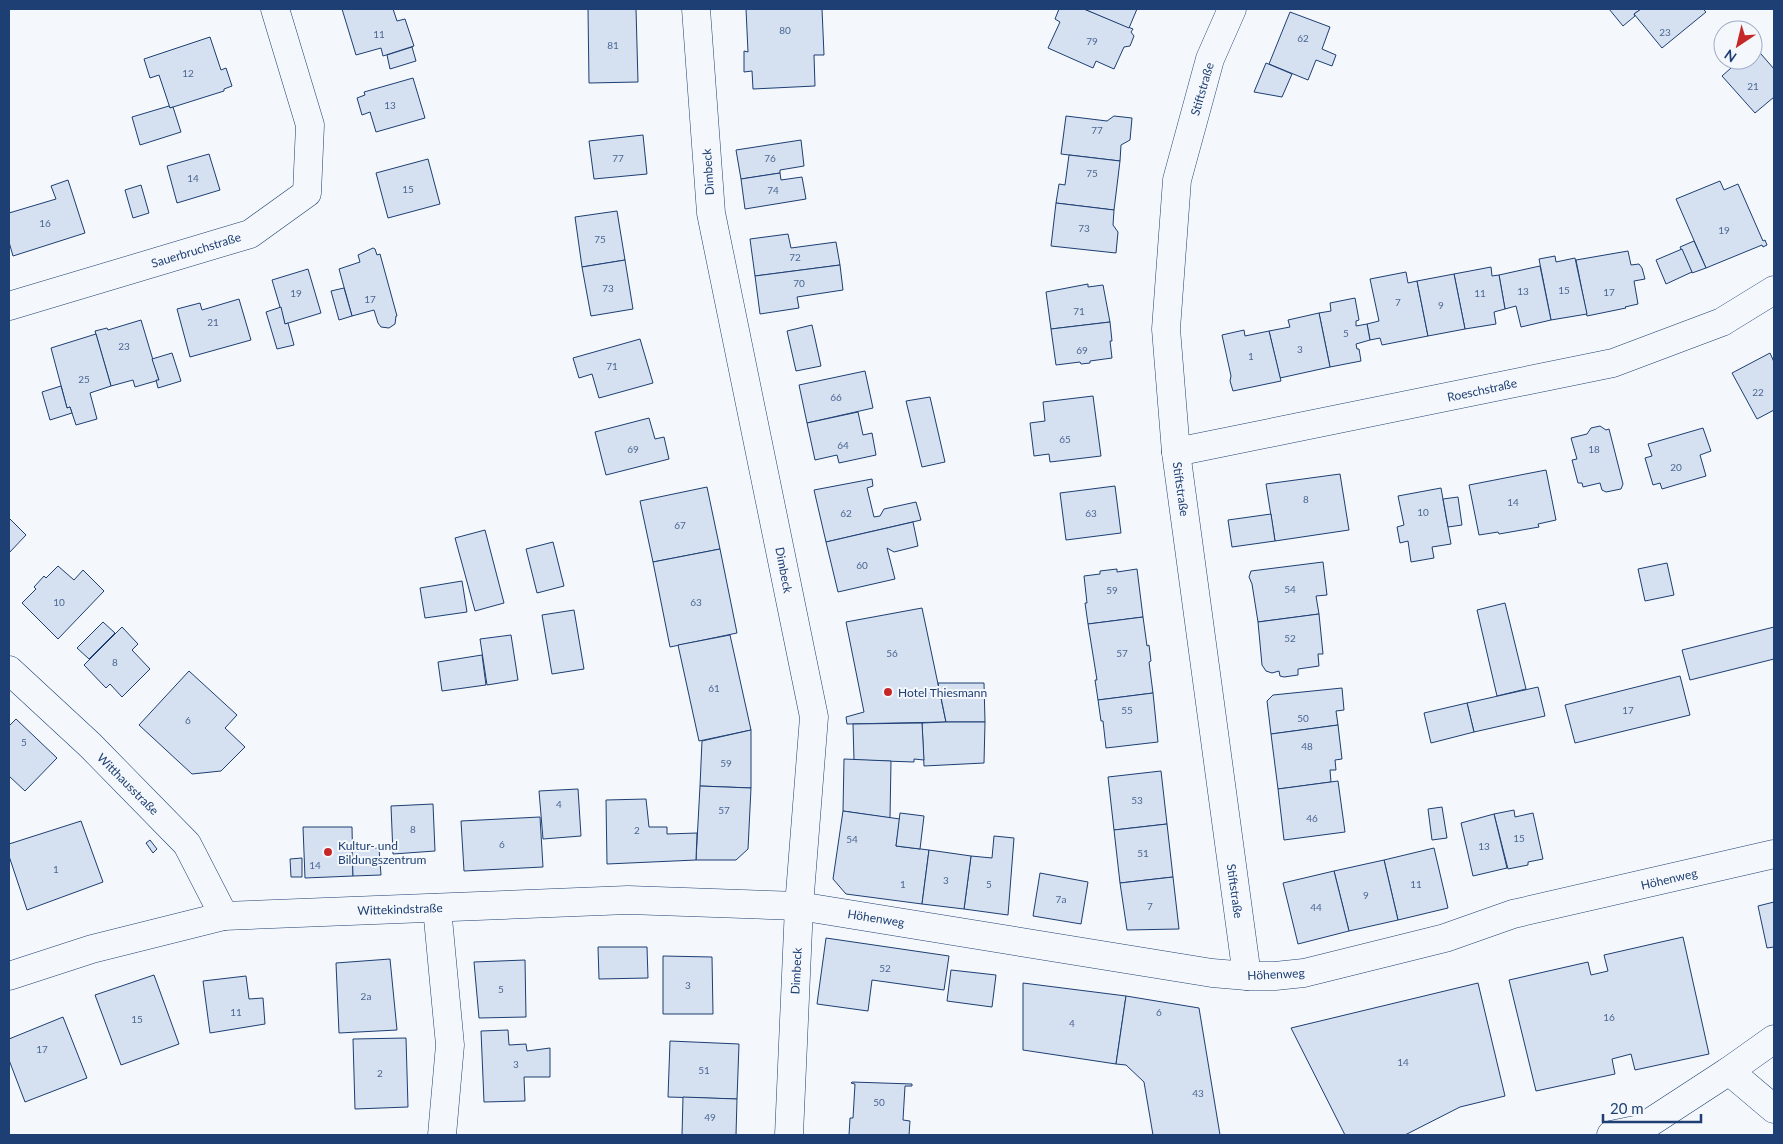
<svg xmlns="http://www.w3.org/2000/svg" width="1783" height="1144" viewBox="0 0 1783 1144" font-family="Lato,sans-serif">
	<rect width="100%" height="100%" fill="#f4f7fb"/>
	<!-- building -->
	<g fill="#d5e0f0" stroke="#1d3f73">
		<polygon points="342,9 393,9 397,21 405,19 414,46 383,56 381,48 356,55"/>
		<polygon points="588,9 636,9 638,82 589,83"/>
		<polygon points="746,9 822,9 824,55 814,55 815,86 753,89 752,71 744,72 744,51 748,52"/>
		<polygon points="1059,9 1084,9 1133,29 1131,32 1134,36 1130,46 1124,47 1114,69 1096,61 1093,68 1048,48 1060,22 1055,19"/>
		<polygon points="1084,9 1137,9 1129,28"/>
		<polygon points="1609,9 1641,9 1634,14 1635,16 1623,26"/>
		<polygon points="1641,9 1703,9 1706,12 1662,48 1634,14"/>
		<polygon points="1290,12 1330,27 1322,49 1336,55 1332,66 1316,60 1308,80 1269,64"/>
		<polygon points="210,37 221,70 226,68 232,86 224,89 224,91 170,108 159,75 150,78 144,59"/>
		<polygon points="412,47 416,61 390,69 387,55"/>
		<polygon points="1755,47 1774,69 1774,97 1755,113 1722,76 1740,60 1753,60 1753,48"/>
		<polygon points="1266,63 1292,74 1282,97 1254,92"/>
		<polygon points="413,78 425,118 376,132 370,112 362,115 357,98 365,95 364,92"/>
		<polygon points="169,106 170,108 173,107 181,132 140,145 132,117"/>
		<polygon points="1066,116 1107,121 1114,116 1132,118 1130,140 1121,145 1120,161 1061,154"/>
		<polygon points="643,135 647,174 594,179 589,141"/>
		<polygon points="801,140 804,166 780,170 780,173 741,179 736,150"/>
		<polygon points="209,154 220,190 177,203 167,166"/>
		<polygon points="1069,155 1120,161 1114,210 1056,203 1059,184 1065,185"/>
		<polygon points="428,159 440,204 388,218 376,173"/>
		<polygon points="780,173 781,180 802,177 806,199 745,209 741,179"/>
		<polygon points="68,180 85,233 13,256 9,242 9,213 56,199 51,186"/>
		<polygon points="1720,181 1724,190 1738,184 1763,241 1765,240 1767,245 1763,247 1762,245 1706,268 1676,199"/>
		<polygon points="141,185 149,213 133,218 125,190"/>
		<polygon points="1056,203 1114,210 1113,225 1118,232 1116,253 1051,246"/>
		<polygon points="617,211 625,260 582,267 575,217"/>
		<polygon points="788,234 791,248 836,242 840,265 755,276 750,239"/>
		<polygon points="1694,241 1706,268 1692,273 1680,247"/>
		<polygon points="373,248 375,249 377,255 380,254 397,316 396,316 395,324 389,328 381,327 378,323 374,310 352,316 339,269 360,262 358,255"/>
		<polygon points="1682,249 1692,272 1666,284 1656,260"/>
		<polygon points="1628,251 1631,265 1639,264 1642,268 1645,279 1634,281 1638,304 1625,307 1626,308 1587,316 1576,260"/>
		<polygon points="1555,256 1556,262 1575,258 1587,314 1551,320 1539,259"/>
		<polygon points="625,260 633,309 591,316 582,267"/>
		<polygon points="840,265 843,290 797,297 799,308 760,314 755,276"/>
		<polygon points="1540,266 1551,320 1521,327 1516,306 1505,309 1499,275"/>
		<polygon points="1491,267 1492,276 1499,275 1505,309 1494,312 1496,324 1465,329 1454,274"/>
		<polygon points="308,269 321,313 285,324 272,280"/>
		<polygon points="1406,272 1408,283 1417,281 1428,336 1382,345 1380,338 1370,340 1367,324 1379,321 1370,279"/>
		<polygon points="1454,274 1465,329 1428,336 1417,281"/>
		<polygon points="1088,284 1088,287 1103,285 1110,322 1051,329 1046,292"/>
		<polygon points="344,288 352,316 339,320 331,291"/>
		<polygon points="1355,298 1359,320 1356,321 1356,326 1367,324 1370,340 1356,344 1357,349 1359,349 1361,361 1330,367 1319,313 1331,311 1330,303"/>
		<polygon points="239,299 251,340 190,357 177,309 200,303 202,310"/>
		<polygon points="281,307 285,324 288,323 294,345 277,349 266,312"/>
		<polygon points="1319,313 1330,367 1280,378 1269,331 1290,327 1288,320"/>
		<polygon points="141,320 159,380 135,387 133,380 111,386 95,331 107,328 108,330"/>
		<polygon points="1110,322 1112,341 1110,341 1112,358 1090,361 1090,363 1081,364 1080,362 1056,365 1051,329"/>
		<polygon points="812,325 821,366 796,371 787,331"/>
		<polygon points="1244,330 1245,336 1269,331 1281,381 1233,391 1230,381 1231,376 1222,335"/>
		<polygon points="96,334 111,386 90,393 97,419 76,425 70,407 67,408 51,348"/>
		<polygon points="640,339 653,383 599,398 592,374 579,378 573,358"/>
		<polygon points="172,353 181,381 158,388 156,380 159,380 152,359"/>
		<polygon points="1770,353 1774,362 1774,410 1757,419 1732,373"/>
		<polygon points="865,371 873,408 807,423 799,385"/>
		<polygon points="61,386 67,408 70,407 72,413 50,420 42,392"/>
		<polygon points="1093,396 1101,456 1050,462 1049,454 1034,456 1030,423 1045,421 1043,402"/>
		<polygon points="930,397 945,462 922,467 906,401"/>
		<polygon points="858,412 863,435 872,433 876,455 839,463 837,455 815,460 807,423"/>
		<polygon points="649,418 655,439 664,437 669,459 606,475 595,432"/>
		<polygon points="1600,426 1606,430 1609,429 1623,484 1621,489 1606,492 1602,490 1600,483 1583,487 1582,483 1578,483 1572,460 1577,459 1571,438 1587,434 1591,428"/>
		<polygon points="1703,428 1711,451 1700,455 1706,476 1662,489 1660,483 1653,485 1645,458 1652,456 1648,444"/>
		<polygon points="1546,470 1556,520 1538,524 1539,527 1499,534 1498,532 1479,535 1469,485"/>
		<polygon points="1340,474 1349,530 1275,541 1266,484"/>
		<polygon points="872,479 873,486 867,488 874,517 880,516 884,509 916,502 921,520 826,542 814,490"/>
		<polygon points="1115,486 1121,533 1066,540 1060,493"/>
		<polygon points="707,487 720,549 653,562 640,501"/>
		<polygon points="1441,488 1451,544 1432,547 1434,558 1411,562 1408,541 1400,543 1397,527 1404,525 1398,496"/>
		<polygon points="1458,497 1462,525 1448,527 1443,499"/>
		<polygon points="1271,514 1275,541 1232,547 1228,520"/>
		<polygon points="9,518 26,535 9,553"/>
		<polygon points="913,522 918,546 894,552 887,548 895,579 838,592 826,542"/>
		<polygon points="485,530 504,603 475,611 455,538"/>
		<polygon points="553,542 564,586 537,593 526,549"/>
		<polygon points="720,549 737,633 670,647 653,562"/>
		<polygon points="1323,562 1327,595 1316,596 1319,614 1258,622 1252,584 1249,577 1251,571"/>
		<polygon points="1667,563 1674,595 1645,601 1638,569"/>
		<polygon points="58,566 74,580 83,570 104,591 58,639 22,603 36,589 34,587 44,576 46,578"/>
		<polygon points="1117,569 1117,572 1137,569 1143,617 1088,624 1085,603 1087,603 1084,576 1100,574 1100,571"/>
		<polygon points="462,581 467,612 425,618 420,588"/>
		<polygon points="1505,603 1526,689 1497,696 1477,610"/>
		<polygon points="922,608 946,722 847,724 846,717 864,712 846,622"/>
		<polygon points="574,610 584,669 552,674 542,615"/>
		<polygon points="1319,614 1323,654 1318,654 1319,666 1298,669 1298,675 1284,677 1280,676 1279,671 1272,673 1266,671 1262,665 1258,622"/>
		<polygon points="1143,617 1147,646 1149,645 1151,661 1149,662 1153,693 1098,700 1095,680 1097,680 1088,624"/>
		<polygon points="103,622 115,633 89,659 77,648"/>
		<polygon points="122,627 138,644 132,650 150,669 122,697 110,684 106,688 84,665"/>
		<polygon points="1774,627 1774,659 1690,680 1682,650"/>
		<polygon points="511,635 518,680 487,685 480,639"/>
		<polygon points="730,635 751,730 699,741 678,645"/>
		<polygon points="482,655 486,685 442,691 438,662"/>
		<polygon points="189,671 237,715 225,728 245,747 221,771 192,774 139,725"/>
		<polygon points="1680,676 1690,715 1575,743 1565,705"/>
		<polygon points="938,683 984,683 985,722 946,722"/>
		<polygon points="1538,687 1545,716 1474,732 1467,703"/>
		<polygon points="1342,688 1344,710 1336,711 1338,725 1271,734 1267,701 1273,695"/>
		<polygon points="1153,693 1158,742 1106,748 1103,721 1101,721 1098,700"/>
		<polygon points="1467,703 1474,732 1431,743 1424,713"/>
		<polygon points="16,719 57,758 25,791 9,776 9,726"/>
		<polygon points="946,722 985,722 984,763 924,766 922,723"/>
		<polygon points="922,723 924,760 914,759 914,762 854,760 853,724"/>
		<polygon points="1338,725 1342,759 1335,760 1336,770 1330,770 1331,782 1278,789 1271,734"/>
		<polygon points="751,730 751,788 700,786 702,741"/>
		<polygon points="844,759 891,761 890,818 843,811"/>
		<polygon points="1161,771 1167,824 1114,830 1108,777"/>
		<polygon points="1338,781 1345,832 1284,840 1278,789"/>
		<polygon points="700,786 751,788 748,849 736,860 696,860"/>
		<polygon points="578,789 581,836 543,839 539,791"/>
		<polygon points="646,799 649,827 667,827 667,834 697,833 696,860 607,864 606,800"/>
		<polygon points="433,804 435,851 393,854 391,806"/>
		<polygon points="1442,807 1447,838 1432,840 1428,809"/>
		<polygon points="1514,810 1515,817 1533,813 1543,859 1528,862 1528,865 1508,869 1494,814"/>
		<polygon points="843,811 900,819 896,846 929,850 922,904 846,894 833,879"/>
		<polygon points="900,813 924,816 920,849 896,846"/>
		<polygon points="1494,814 1507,868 1473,876 1461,823"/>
		<polygon points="540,817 543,867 464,871 461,821"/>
		<polygon points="81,821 103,882 27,910 9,856 9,844"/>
		<polygon points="1167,824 1173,877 1120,883 1114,830"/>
		<polygon points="303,827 352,827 353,876 305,878"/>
		<polygon points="994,836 1014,838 1008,915 964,909 971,856 992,858"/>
		<polygon points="150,840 157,849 153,853 146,843"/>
		<polygon points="379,848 381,875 353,876 352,849"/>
		<polygon points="1434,848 1448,908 1398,920 1384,860"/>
		<polygon points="929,850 971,856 964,909 922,904"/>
		<polygon points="302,858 302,877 291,877 290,859"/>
		<polygon points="1384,860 1398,920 1349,931 1334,871"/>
		<polygon points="1334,871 1349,931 1298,944 1283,883"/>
		<polygon points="1040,873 1088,882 1081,924 1033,916"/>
		<polygon points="1173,877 1179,929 1127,930 1120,883"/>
		<polygon points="1774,902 1774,947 1767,948 1758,906"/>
		<polygon points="1683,937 1709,1054 1635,1070 1631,1054 1612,1059 1615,1074 1536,1091 1509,980 1588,962 1591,975 1608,971 1604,955"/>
		<polygon points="826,938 949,956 944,990 872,980 868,1011 817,1004"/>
		<polygon points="598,947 647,947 648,978 599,979"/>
		<polygon points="663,956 712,957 713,1014 663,1014"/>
		<polygon points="390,959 397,1030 339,1033 336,963"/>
		<polygon points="525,960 526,1017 479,1018 474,962"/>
		<polygon points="951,970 996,975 992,1007 947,1001"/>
		<polygon points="154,975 179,1044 121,1065 95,995"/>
		<polygon points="246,976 249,999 263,998 265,1024 210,1033 203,981"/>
		<polygon points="1023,983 1126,996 1116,1064 1023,1050"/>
		<polygon points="1478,983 1505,1096 1460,1107 1405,1135 1345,1135 1291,1028"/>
		<polygon points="1126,996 1199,1008 1220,1135 1153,1135 1144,1082 1126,1065 1116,1064"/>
		<polygon points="63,1017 87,1078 25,1102 9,1060 9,1039"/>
		<polygon points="508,1030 509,1045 526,1044 527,1051 550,1048 550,1077 524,1077 525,1101 484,1102 481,1031"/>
		<polygon points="406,1038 408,1107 355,1109 353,1039"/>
		<polygon points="670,1041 739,1044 737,1099 668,1097"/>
		<polygon points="852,1082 912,1084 912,1086 905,1086 903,1120 910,1121 909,1135 849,1135 850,1118 853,1118 855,1084 851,1083"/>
		<polygon points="683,1097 737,1099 736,1135 682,1135"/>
	</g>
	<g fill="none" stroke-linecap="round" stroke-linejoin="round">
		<defs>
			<g id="minor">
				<polyline points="696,9 711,213 814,717 799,906 789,1135"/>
				<polyline points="1232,9 1210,59 1177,180 1166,329 1176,452 1247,976"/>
				<polyline points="9,306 250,234 307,193 310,125 275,9"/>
				<polyline points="1176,452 1613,363 1722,322 1774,290"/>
				<polyline points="9,670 90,745 187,844 224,916"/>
				<polyline points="437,908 450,1045 442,1135"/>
				<polyline points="9,976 92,949 224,916 628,900 799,906 1212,973 1247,976 1275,976 1304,973 1445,938 1513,914 1774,854"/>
				<polyline points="1729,1071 1774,1039"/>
				<polyline points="1611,1135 1640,1129 1729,1071 1774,1109"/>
			</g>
		</defs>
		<!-- minor casing -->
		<use href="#minor" stroke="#1d3f73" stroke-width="29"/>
		<!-- minor -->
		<use href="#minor" stroke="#f4f7fb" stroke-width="28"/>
	</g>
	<!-- markers -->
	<g fill="#c62828" stroke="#f4f7fb" stroke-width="2">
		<circle cx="888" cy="692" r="5"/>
		<circle cx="328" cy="852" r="5"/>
	</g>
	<g text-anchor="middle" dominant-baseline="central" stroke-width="4" stroke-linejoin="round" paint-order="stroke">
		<!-- number labels -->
		<g font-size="10" fill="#4b6792">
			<text x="785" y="30">80</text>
			<text x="1665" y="32">23</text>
			<text x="379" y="34">11</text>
			<text x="1303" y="38">62</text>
			<text x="1092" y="41">79</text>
			<text x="613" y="45">81</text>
			<text x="188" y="73">12</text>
			<text x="1753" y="86">21</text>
			<text x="390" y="105">13</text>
			<text x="1097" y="130">77</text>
			<text x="618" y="158">77</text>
			<text x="770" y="158">76</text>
			<text x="1092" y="173">75</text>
			<text x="193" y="178">14</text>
			<text x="408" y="189">15</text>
			<text x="773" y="190">74</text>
			<text x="45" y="223">16</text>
			<text x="1084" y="228">73</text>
			<text x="1724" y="230">19</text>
			<text x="600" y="239">75</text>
			<text x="795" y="257">72</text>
			<text x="799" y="283">70</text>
			<text x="608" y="288">73</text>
			<text x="1564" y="290">15</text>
			<text x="1523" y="291">13</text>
			<text x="1609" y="292">17</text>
			<text x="296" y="293">19</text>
			<text x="1480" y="293">11</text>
			<text x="370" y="299">17</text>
			<text x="1398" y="302">7</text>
			<text x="1441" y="305">9</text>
			<text x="1079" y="311">71</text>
			<text x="213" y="322">21</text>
			<text x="1346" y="333">5</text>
			<text x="124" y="346">23</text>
			<text x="1300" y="349">3</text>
			<text x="1082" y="350">69</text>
			<text x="1251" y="356">1</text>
			<text x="612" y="366">71</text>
			<text x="84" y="379">25</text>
			<text x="1758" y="392">22</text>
			<text x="836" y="397">66</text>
			<text x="1065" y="439">65</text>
			<text x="843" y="445">64</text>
			<text x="633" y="449">69</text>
			<text x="1594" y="449">18</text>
			<text x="1676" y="467">20</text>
			<text x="1306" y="499">8</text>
			<text x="1513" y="502">14</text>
			<text x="1423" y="512">10</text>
			<text x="846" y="513">62</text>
			<text x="1091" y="513">63</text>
			<text x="680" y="525">67</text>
			<text x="862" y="565">60</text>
			<text x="1290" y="589">54</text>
			<text x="1112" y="590">59</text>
			<text x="59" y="602">10</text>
			<text x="696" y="602">63</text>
			<text x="1290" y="638">52</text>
			<text x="892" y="653">56</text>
			<text x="1122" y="653">57</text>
			<text x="115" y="662">8</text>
			<text x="714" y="688">61</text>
			<text x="1127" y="710">55</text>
			<text x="1628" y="710">17</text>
			<text x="1303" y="718">50</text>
			<text x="188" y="720">6</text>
			<text x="24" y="742">5</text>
			<text x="1307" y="746">48</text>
			<text x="726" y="763">59</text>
			<text x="1137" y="800">53</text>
			<text x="559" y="804">4</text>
			<text x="724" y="810">57</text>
			<text x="1312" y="818">46</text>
			<text x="413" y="829">8</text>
			<text x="637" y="830">2</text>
			<text x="1519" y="838">15</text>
			<text x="852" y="839">54</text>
			<text x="502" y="844">6</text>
			<text x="1484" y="846">13</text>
			<text x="1143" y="853">51</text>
			<text x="315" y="865">14</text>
			<text x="56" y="869">1</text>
			<text x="946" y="880">3</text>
			<text x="903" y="884">1</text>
			<text x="989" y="884">5</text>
			<text x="1416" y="884">11</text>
			<text x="1366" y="895">9</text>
			<text x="1061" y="899">7a</text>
			<text x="1150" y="906">7</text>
			<text x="1316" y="907">44</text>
			<text x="885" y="968">52</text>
			<text x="688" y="985">3</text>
			<text x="501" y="989">5</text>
			<text x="366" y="996">2a</text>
			<text x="236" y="1012">11</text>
			<text x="1159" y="1012">6</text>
			<text x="1609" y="1017">16</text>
			<text x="137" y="1019">15</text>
			<text x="1072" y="1023">4</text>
			<text x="42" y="1049">17</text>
			<text x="1403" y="1062">14</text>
			<text x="516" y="1064">3</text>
			<text x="704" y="1070">51</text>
			<text x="380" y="1073">2</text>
			<text x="1198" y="1093">43</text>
			<text x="879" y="1102">50</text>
			<text x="710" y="1117">49</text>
		</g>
		<!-- street labels -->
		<g font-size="12" fill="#1d3f73" stroke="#f4f7fb">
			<text transform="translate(1202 89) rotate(-74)">Stiftstraße</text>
			<text transform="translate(708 172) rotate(-94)">Dimbeck</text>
			<text transform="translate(196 250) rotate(-17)">Sauerbruchstraße</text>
			<text transform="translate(1482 390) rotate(-12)">Roeschstraße</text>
			<text transform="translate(1181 489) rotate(82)">Stiftstraße</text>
			<text transform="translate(784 570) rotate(79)">Dimbeck</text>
			<text transform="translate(128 784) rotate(45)">Witthausstraße</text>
			<text transform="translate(1669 879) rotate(-13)">Höhenweg</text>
			<text transform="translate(1235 891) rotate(82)">Stiftstraße</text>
			<text transform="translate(400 909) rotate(-2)">Wittekindstraße</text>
			<text transform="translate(876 918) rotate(9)">Höhenweg</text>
			<text transform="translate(796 971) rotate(-87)">Dimbeck</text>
			<text transform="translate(1276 974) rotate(-3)">Höhenweg</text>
		</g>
		<!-- poi labels -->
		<g font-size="12" fill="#1d3f73" stroke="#f4f7fb" text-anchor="start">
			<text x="898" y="692">Hotel Thiesmann</text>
			<text x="338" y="845">Kultur- und<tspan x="338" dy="14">Bildungszentrum</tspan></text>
		</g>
	</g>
	<!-- border -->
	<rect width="1783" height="1144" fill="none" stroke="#1d3f73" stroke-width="20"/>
	<!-- north arrow -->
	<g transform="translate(1738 45) rotate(215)"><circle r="24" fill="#f4f7fb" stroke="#9eadc5"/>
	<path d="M0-4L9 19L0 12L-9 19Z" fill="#c62828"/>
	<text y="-8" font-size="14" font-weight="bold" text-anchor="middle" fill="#1d3f73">N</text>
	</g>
	<!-- scale -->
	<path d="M1603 1114v8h98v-8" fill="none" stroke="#1d3f73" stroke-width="2.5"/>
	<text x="1610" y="1114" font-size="15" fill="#1d3f73" stroke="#f4f7fb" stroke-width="4" paint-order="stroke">20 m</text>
</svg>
